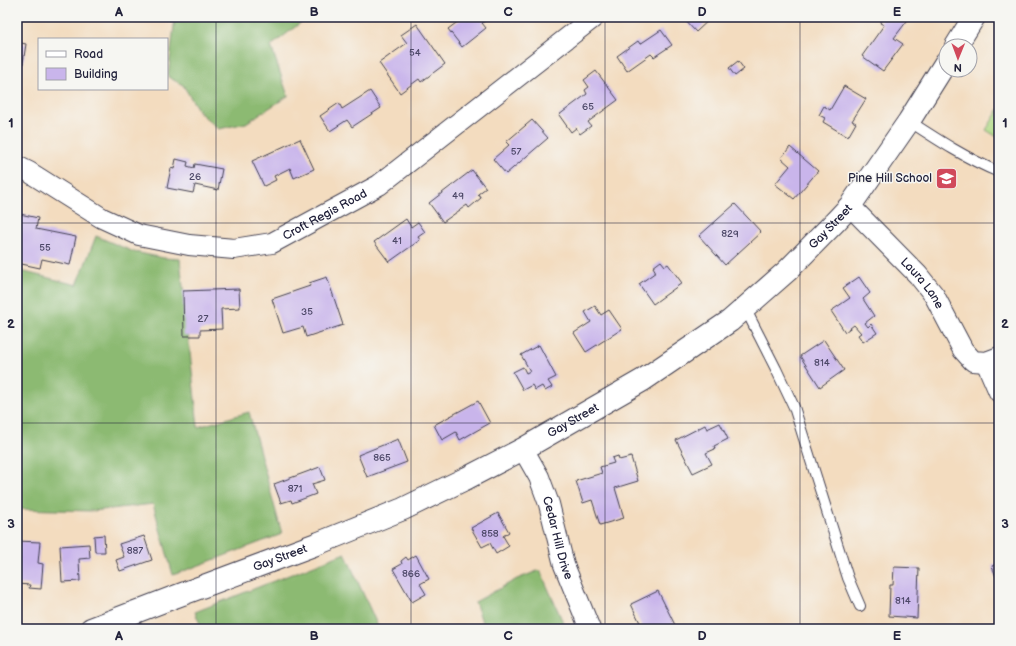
<svg xmlns="http://www.w3.org/2000/svg" width="1016" height="646" viewBox="0 0 1016 646" font-family="'Balsamiq Sans',sans-serif">
	<rect width="100%" height="100%" fill="#f6f6f2"/>
	<filter id="ink" filterUnits="userSpaceOnUse"><feTurbulence type="fractalNoise" baseFrequency=".025" numOctaves="2"/><feDisplacementMap in="SourceGraphic" scale="8" xChannelSelector="R" yChannelSelector="G"/><feConvolveMatrix kernelMatrix="1 2 1 2 8 2 1 2 1" color-interpolation-filters="sRGB"/></filter>
	<filter id="wash" filterUnits="userSpaceOnUse"><feTurbulence type="fractalNoise" baseFrequency=".012" numOctaves="4" result="noise"/><feDisplacementMap in="SourceGraphic" scale="16" xChannelSelector="R" yChannelSelector="G"/><feGaussianBlur stdDeviation="0.9" result="paint"/><feColorMatrix in="noise" values="0 0 0 0 0 0 0 0 0 0 0 0 0 0 0 0 0 1.4 0 .05"/><feComposite in="paint" operator="in"/></filter>
	<g filter="url(#wash)">
		<rect width="100%" height="100%" fill="#f3dcbf"/>
		<!-- green -->
		<polygon fill="#b0da85" stroke="#697e60" points="999,109 999,138 986,130"/>
		<!-- forest -->
		<g fill="#8cba72" stroke="#576e56">
			<polygon points="175,17 308,17 271,46 288,96 246,123 219,129 200,113 183,85 168,77"/>
			<polygon points="96,236 134,252 164,258 180,259 198,427 249,412 282,534 173,575 153,504 93,511 17,509 17,294 21,271 77,285"/>
			<polygon points="345,553 379,629 202,629 195,612"/>
			<polygon points="540,570 566,629 483,629 484,627 475,602 517,579"/>
		</g>
		<g id="blocks">
			<!-- building -->
			<g fill="#c9b5eb">
				<polygon points="464,17 490,17 482,23 486,28 462,47 448,29"/>
				<polygon points="682,17 712,17 696,32"/>
				<polygon points="884,17 910,17 894,38 903,44 883,71 862,56 884,25 880,23"/>
				<polygon points="417,24 445,64 421,82 419,79 400,93 379,63 407,43 401,35"/>
				<polygon points="661,30 672,45 654,57 651,54 627,71 617,56 638,41 640,44"/>
				<polygon points="17,42 26,44 21,76 17,75"/>
				<polygon points="738,61 744,69 735,76 729,68"/>
				<polygon points="596,71 618,100 588,122 591,126 580,134 576,128 571,132 559,115 587,94 585,90 589,87 584,80"/>
				<polygon points="844,86 866,99 852,121 856,123 848,137 823,122 825,118 819,115 824,106 830,110"/>
				<polygon points="370,91 381,108 352,127 347,120 330,131 320,116 339,103 342,109"/>
				<polygon points="532,120 548,138 506,174 493,159 509,145 506,142"/>
				<polygon points="300,139 314,169 294,178 290,168 274,176 276,180 264,186 252,161"/>
				<polygon points="790,147 818,171 794,199 775,184 790,166 781,158"/>
				<polygon points="176,159 188,162 187,166 194,168 195,164 222,169 218,190 195,185 193,193 167,188 171,168 174,169"/>
				<polygon points="472,170 486,188 478,194 481,198 469,208 467,205 443,222 429,203"/>
				<polygon points="735,204 761,232 725,265 699,236"/>
				<polygon points="20,214 38,218 36,229 76,237 70,265 42,259 40,268 17,263 17,220 19,220"/>
				<polygon points="406,219 411,227 418,222 425,232 418,237 420,240 389,262 374,242"/>
				<polygon points="661,261 665,266 668,264 682,283 653,304 639,284 656,272 653,267"/>
				<polygon points="327,277 343,325 306,337 303,327 283,333 272,299 310,286 309,283"/>
				<polygon points="859,277 870,293 863,299 874,316 865,323 868,327 871,324 877,333 863,342 858,335 861,333 854,325 845,332 831,311 850,298 843,288"/>
				<polygon points="239,289 240,308 221,309 222,329 200,330 200,336 184,336 183,291"/>
				<polygon points="595,306 601,315 609,310 622,329 586,352 574,333 591,322 585,312"/>
				<polygon points="824,340 844,370 820,387 800,356"/>
				<polygon points="539,345 556,377 548,381 552,387 545,391 542,386 535,390 532,385 523,390 513,372 523,367 526,373 530,371 521,355"/>
				<polygon points="478,401 490,423 460,440 456,432 442,440 434,425"/>
				<polygon points="720,423 728,439 714,446 715,449 706,453 712,464 693,473 676,440 705,425 707,429"/>
				<polygon points="398,439 407,462 367,477 358,455"/>
				<polygon points="618,456 619,460 631,457 638,481 615,488 624,518 600,525 592,500 583,503 576,481 602,473 600,467 614,463 612,458"/>
				<polygon points="320,467 325,480 312,484 316,494 292,503 291,500 281,503 274,484"/>
				<polygon points="498,513 509,532 503,536 509,546 496,554 490,543 482,547 471,528"/>
				<polygon points="104,535 105,552 95,552 94,536"/>
				<polygon points="144,536 152,560 120,571 116,560 124,557 119,544"/>
				<polygon points="17,541 40,542 38,563 43,564 41,589 29,588 30,585 17,584"/>
				<polygon points="89,544 90,558 79,559 80,581 62,582 60,546"/>
				<polygon points="416,555 429,579 420,584 426,594 412,602 393,569 402,564 401,561 406,557 408,560"/>
				<polygon points="999,563 999,576 996,577 992,566"/>
				<polygon points="894,567 919,568 917,618 889,616 890,585 893,585"/>
				<polygon points="658,591 677,629 643,629 631,604"/>
			</g>
		</g>
	</g>
	<g filter="url(#ink)">
		<use href="#blocks" fill-opacity="0" stroke="#413e4f" stroke-width="1"/>
		<g fill="none" stroke-linecap="round" stroke-linejoin="round">
			<defs>
				<g id="service">
					<path d="M909,121C938,140 967,159 999,172"/>
					<polyline points="745,308 776,369 794,407 848,578 860,606"/>
				</g>
				<g id="minor">
					<path id="s1" d="M17,166L29,172L102,218L139,235L189,245L234,249L272,243L379,185L594,17"/>
					<path id="s2" d="M850,206L918,275L934,295L963,350L973,361L986,362L999,357"/>
					<polyline points="986,362 999,392"/>
					<path id="s3" d="M523,449L539,477L549,504L564,565L590,629"/>
				</g>
				<g id="tertiary">
					<polyline points="956,46 974,17"/>
					<path id="s4" d="M91,629L169,599L319,543L403,509L467,478L523,449L643,380L730,321L787,271L836,221L850,206L909,121L946,62"/>
				</g>
			</defs>
			<!-- service casing -->
			<use href="#service" stroke="#413e4f" stroke-width="12"/>
			<!-- minor casing -->
			<use href="#minor" stroke="#413e4f" stroke-width="22"/>
			<!-- tertiary casing -->
			<use href="#tertiary" stroke="#413e4f" stroke-width="24"/>
			<!-- service -->
			<use href="#service" stroke="#fff" stroke-width="10"/>
			<!-- minor -->
			<use href="#minor" stroke="#fff" stroke-width="20"/>
			<!-- tertiary -->
			<use href="#tertiary" stroke="#fff" stroke-width="22"/>
		</g>
	</g>
	<!-- grid -->
	<path fill="none" stroke="#22223b" stroke-width="1" stroke-opacity="0.55" d="M216,17V629M411,17V629M605,17V629M800,17V629M17,223H999M17,423H999"/>
	<!-- icons -->
	<defs>
		<symbol id="school-square" viewBox="-11 -11 22 22"><rect x="-9" y="-9" width="18" height="18" rx="4" fill="#d1495b" stroke="#f6f6f2"/><path d="M0-5L7-2L0 1L-7-2ZM-4 1L0 2.5L4 1V4Q0 6-4 4Z" fill="#fff"/></symbol>
	</defs>
	<g fill-rule="evenodd">
		<use href="#school-square" x="934" y="166" width="25" height="25"/>
	</g>
	<g text-anchor="middle" dominant-baseline="central" stroke-width="3" stroke-linejoin="round" paint-order="stroke">
		<!-- number labels -->
		<g font-size="10" fill="#4c4767">
			<text x="415" y="53">54</text>
			<text x="588" y="107">65</text>
			<text x="516" y="152">57</text>
			<text x="195" y="177">26</text>
			<text x="458" y="196">49</text>
			<text x="730" y="234">829</text>
			<text x="397" y="241">41</text>
			<text x="45" y="248">55</text>
			<text x="307" y="312">35</text>
			<text x="203" y="319">27</text>
			<text x="822" y="363">814</text>
			<text x="382" y="458">865</text>
			<text x="295" y="489">871</text>
			<text x="490" y="534">858</text>
			<text x="135" y="551">887</text>
			<text x="411" y="574">866</text>
			<text x="903" y="601">814</text>
		</g>
		<!-- poi labels -->
		<g font-size="12" fill="#22223b" stroke="#f6f6f2" text-anchor="end">
			<text x="932" y="178">Pine Hill School</text>
		</g>
		<!-- street labels -->
		<g font-size="12" fill="#22223b" stroke="#f6f6f2">
			<text stroke="none"><textPath href="#s1" startOffset="335">Croft Regis Road</textPath></text>
			<text stroke="none"><textPath href="#s4" startOffset="850">Gay Street</textPath></text>
			<text stroke="none"><textPath href="#s2" startOffset="106">Laura Lane</textPath></text>
			<text stroke="none"><textPath href="#s4" startOffset="526">Gay Street</textPath></text>
			<text stroke="none"><textPath href="#s3" startOffset="96">Cedar Hill Drive</textPath></text>
			<text stroke="none"><textPath href="#s4" startOffset="202">Gay Street</textPath></text>
		</g>
	</g>
	<!-- margin -->
	<rect width="1016" height="646" fill="none" stroke="#f6f6f2" stroke-width="44"/>
	<!-- legend -->
	<rect x="38" y="38" width="130" height="52" fill="#f6f6f2" stroke="#a1a1a9"/>
	<rect x="46" y="51" width="20" height="6" fill="#ffffff" stroke="#a1a1a9"/>
	<text x="74" y="58" font-size="12" fill="#22223b">Road</text>
	<rect x="46" y="68" width="20" height="12" fill="#c9b5eb" stroke="#a1a1a9"/>
	<text x="74" y="78" font-size="12" fill="#22223b">Building</text>
	<!-- north arrow -->
	<g transform="translate(958 58) rotate(181)"><circle r="19" fill="#f6f6f2" stroke="#a1a1a9"/>
	<path d="M0-3L7 15L0 10L-7 15Z" fill="#d1495b"/>
	<text y="-6" font-size="11" font-weight="bold" text-anchor="middle" fill="#22223b">N</text>
	</g>
	<rect x="22" y="22" width="972" height="602" fill="none" stroke="#22223b" stroke-width="1.5"/>
	<g font-size="13" text-anchor="middle" font-weight="bold" fill="#22223b">
		<text x="119" y="16">A</text>
		<text x="314" y="16">B</text>
		<text x="508" y="16">C</text>
		<text x="702" y="16">D</text>
		<text x="897" y="16">E</text>
		<text x="11" y="127">1</text>
		<text x="1005" y="127">1</text>
		<text x="11" y="328">2</text>
		<text x="1005" y="328">2</text>
		<text x="11" y="528">3</text>
		<text x="1005" y="528">3</text>
		<text x="119" y="640">A</text>
		<text x="314" y="640">B</text>
		<text x="508" y="640">C</text>
		<text x="702" y="640">D</text>
		<text x="897" y="640">E</text>
	</g>
</svg>
